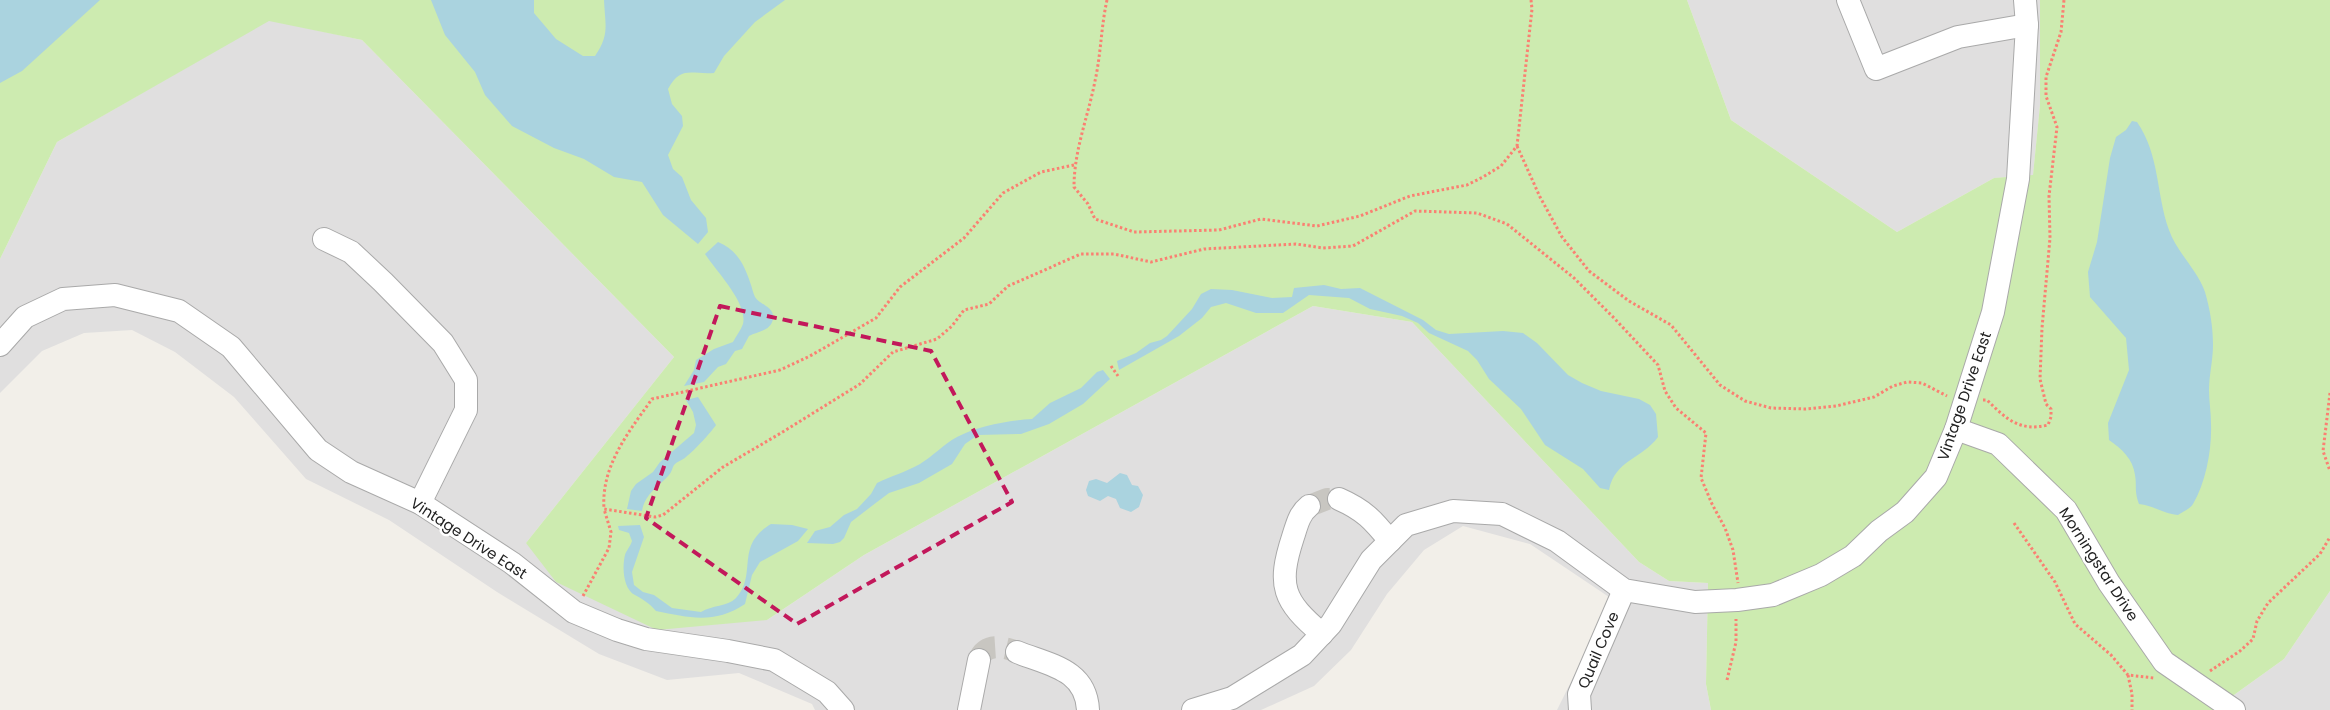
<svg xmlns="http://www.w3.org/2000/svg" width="2330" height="710" viewBox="0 0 2330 710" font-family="Poppins,sans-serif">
	<rect width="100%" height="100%" fill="#f2efe9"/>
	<!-- residential -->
	<g fill="#e0dfdf">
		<polygon points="1687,0 2040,0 2040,105 2033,176 1994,178 1897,232 1731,120"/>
		<polygon points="269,20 362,40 674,357 526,543 767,620 864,555 1313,306 1412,322 1639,562 1669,581 1708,583 1706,684 1711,710 1557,710 1612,599 1530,544 1463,526 1424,550 1387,594 1351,650 1314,686 1261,710 815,710 812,704 739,673 667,680 599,654 497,592 389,520 306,479 234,397 175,352 132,330 84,333 42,351 0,393 0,259 57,142"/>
		<polygon points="2330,591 2330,710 2213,710 2284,659"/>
	</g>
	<!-- grass -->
	<polygon fill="#cdebb0" points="0,0 1687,0 1731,120 1897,232 1994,178 2033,175 2040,105 2040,0 2330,0 2330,591 2284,659 2213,710 1711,710 1706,684 1708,583 1669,581 1639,562 1412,322 1313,306 864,555 767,620 657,630 556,582 526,543 674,357 362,40 269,21 57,142 0,259"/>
	<!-- water -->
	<g fill="#aad3df">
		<polygon points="0,0 100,0 22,71 0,83"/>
		<path d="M431,0H534V13L556,39L583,56H595C610,35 605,24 604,0H785L755,22L724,56L714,73C692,75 681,65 668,89L672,104L682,116L683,126L668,155L673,169L682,177L691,200L706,218L708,232L698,244L663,215L642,182L614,177L584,159L554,148L512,126L485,95L475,72L445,35Z"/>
		<path d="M2132,121L2137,122C2160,155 2156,194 2169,230C2177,253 2197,269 2205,292C2210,309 2213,327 2213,345C2213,360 2209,375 2209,390C2209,401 2211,412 2211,424C2212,449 2206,482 2193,504C2190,509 2182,512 2178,515C2161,513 2155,506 2139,504C2134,490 2137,487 2135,475C2133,459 2122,449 2109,440L2108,423L2129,370L2126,338L2090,297L2088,272L2097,242L2110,158L2116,137L2126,130Z"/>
		<path d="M718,242C736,249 744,264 750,282C752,287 753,293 755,297C760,305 775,307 773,319C771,331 758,331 749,336L742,349L735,351L726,364L718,367L704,382L684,386L694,370L696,360L714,349L733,342C736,336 741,330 743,324C748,303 716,271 705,254Z"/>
		<path d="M1324,285L1341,289L1360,288L1423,320L1436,330L1449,334L1503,331L1523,333L1537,343L1568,375L1582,383L1601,391L1639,399L1650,405L1656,414L1658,437C1642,459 1615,460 1609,490L1600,488L1583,469L1545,445L1521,409L1489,379L1477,360L1468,351L1429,333L1418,323L1402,316L1370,309L1349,298L1309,295L1283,313H1256L1226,303L1211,307L1202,318L1179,336L1119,370L1117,361L1136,353L1150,343L1161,340L1167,336L1192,309L1201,294L1211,289L1232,290L1272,298L1292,297L1294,288Z"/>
		<path d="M1103,370L1110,379L1083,404L1049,424L1021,434L978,435L965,444L952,464L919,483L889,493L877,502L851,522L844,538L840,542L833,544L807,543L815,531L830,527L844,515L857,509L871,494L877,483C891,476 906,472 920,464C933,456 944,444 957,437C977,426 1010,420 1032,419L1050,403L1081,388L1097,372Z"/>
		<path d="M698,397L716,425C713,430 693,452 687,456C684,460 677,461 674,465C672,468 672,472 669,475C658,487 645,494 642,511L627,509L631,491L636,484L653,472L660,462L694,433L696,425L693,412L686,400Z"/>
		<polygon points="1120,473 1127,475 1132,485 1138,486 1143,495 1139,507 1131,512 1120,508 1116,499 1108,496 1100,501 1088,496 1086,490 1089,481 1096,479 1107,483"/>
		<path d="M771,524L792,525L808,529L798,541L760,562L752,575L745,604C715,624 690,618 656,611C649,603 644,600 635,595C623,589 622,567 625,555C626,551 630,547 632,541L629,533L619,530L618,526L640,525L644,537L632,572L634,585L643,592L654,595L672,608L701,612C712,605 727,607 736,598C758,574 734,546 771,524Z"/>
	</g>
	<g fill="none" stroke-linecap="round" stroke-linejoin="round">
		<!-- minor-tunnel -->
		<g stroke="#c8c6c1" stroke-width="22" stroke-dasharray="22 11" stroke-linecap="butt">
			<polyline points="1309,506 1327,499 1339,499"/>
			<path d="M979,660C984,643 1003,646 1017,652"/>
		</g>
		<defs>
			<g id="minor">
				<polyline points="1848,0 1876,69 1958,37 2027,25"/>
				<polyline points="324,239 351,252 383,282 443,343 466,380 466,410 420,503"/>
				<polyline points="0,345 25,317 63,299 115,295 179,311 231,347 318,450 351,472 420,503 512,563 574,612 617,630 646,639 728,651 774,660 827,692 843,710"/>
				<polyline points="1956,429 1998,444 2066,510 2109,583 2164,662 2234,710"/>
				<path d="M1339,499C1364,510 1373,520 1390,541"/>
				<path d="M1309,506C1299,514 1297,525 1293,537C1277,586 1283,601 1322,634"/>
				<path d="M1017,652C1049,665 1086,669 1088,710"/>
				<polyline points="969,710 979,660"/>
				<polyline points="1193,710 1232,698 1302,655 1331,624 1371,560 1406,525 1453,511 1502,514 1557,541 1624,590 1695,602 1737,600 1773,595 1821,575 1853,556 1879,531 1905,512 1936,477 1956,429 1993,312 2018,179 2027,25 2025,0"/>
				<polyline points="1580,710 1579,694 1624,590"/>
			</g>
		</defs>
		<!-- minor casing -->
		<use href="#minor" stroke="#a9a9a9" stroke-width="24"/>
		<!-- path -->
		<g stroke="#fa8072" stroke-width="3" stroke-dasharray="2.5 2.5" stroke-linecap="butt">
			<path d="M1107,0C1101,27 1101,54 1095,81C1088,117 1074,150 1074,187L1088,204L1095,219L1134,232L1219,230L1261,219L1317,226L1360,216L1410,196L1467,185L1483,177L1501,166L1517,146L1532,9L1531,0"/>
			<polyline points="1517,146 1540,197 1562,237 1589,271 1629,301 1671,325 1720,385 1745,401 1771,408 1806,409 1836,406 1874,397 1893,386 1907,382 1922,383 1947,396"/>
			<path d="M1074,165L1041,172L1003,193L964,238L900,287L876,318L810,356L780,370L652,399C628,433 601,466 604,509L655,517L663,515L723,467L781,433L860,384L893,352L937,339L952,326L964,310L989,304L1008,286L1081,254H1114L1151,262L1204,249L1296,244L1323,248L1353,246L1415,211L1477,213L1507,224L1574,278L1614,318L1658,365L1665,391L1676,408L1706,433L1701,478L1712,504L1725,528L1733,550L1738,583"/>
			<polyline points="1111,366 1118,376"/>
			<polyline points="2330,393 2323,451 2330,471"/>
			<path d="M1983,400H1987C2006,419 2020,432 2048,425L2051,417V409L2046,404L2040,379L2042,328L2050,238L2049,196L2057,127L2046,96V77L2061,32L2064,0"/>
			<polyline points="2014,523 2055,582 2075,624 2111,655 2128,675 2154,678"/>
			<polyline points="583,596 609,548 611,532 604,509"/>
			<polyline points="2210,671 2240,651 2253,639 2257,621 2268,603 2320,554 2330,537"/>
			<polyline points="2128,675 2132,694 2132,710"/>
			<polyline points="1727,680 1736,642 1736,619"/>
		</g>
		<!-- minor -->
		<use href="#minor" stroke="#fff" stroke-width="22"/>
	</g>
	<!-- marked area -->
	<path fill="none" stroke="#c2185b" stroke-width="4" stroke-dasharray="10 6" stroke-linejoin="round" d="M720,306L931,351L1012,502L797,624L646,518Z"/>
	<g text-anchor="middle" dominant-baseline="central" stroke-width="5" stroke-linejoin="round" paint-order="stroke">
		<!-- street labels -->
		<g font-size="15" fill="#222" stroke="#fff">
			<text transform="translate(1964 396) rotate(-71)">Vintage Drive East</text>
			<text transform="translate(469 538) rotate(33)">Vintage Drive East</text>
			<text transform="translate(2099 564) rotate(57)">Morningstar Drive</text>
			<text transform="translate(1598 650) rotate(-67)">Quail Cove</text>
		</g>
	</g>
</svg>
